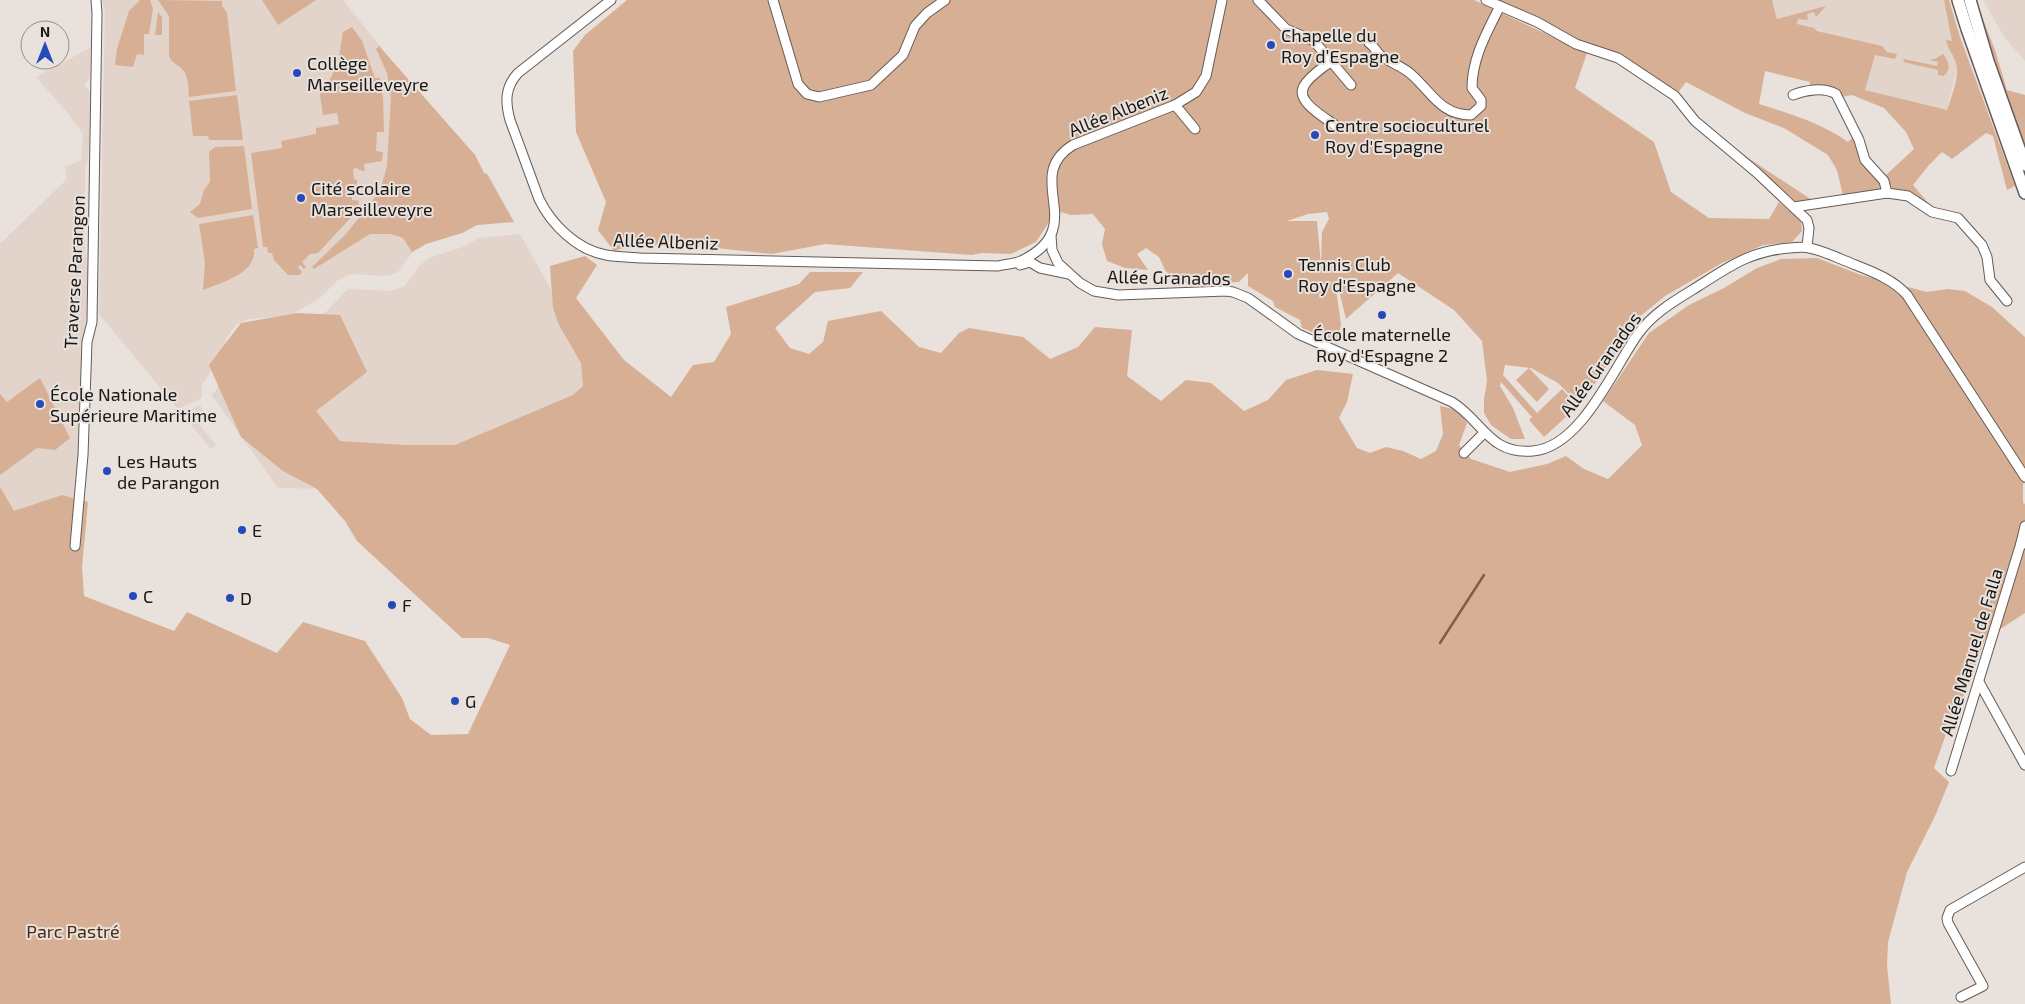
<svg xmlns="http://www.w3.org/2000/svg" width="2025" height="1004" viewBox="0 0 2025 1004" font-family="'Exo 2',sans-serif">
	<rect width="100%" height="100%" fill="#e8e1dc"/>
	<!-- built -->
	<g fill="#e2d4ca">
		<polygon points="102,0 343,0 400,71 475,155 484,173 488,174 514,222 477,225 462,233 426,244 412,253 398,272 388,276 351,274 338,280 320,298 289,316 250,319 237,324 226,338 224,351 202,385 202,398 178,409 99,314 105,11"/>
		<polygon points="1774,0 1946,0 1959,60 1947,110 1894,99 1865,90 1855,39 1850,40 1777,19 1772,1"/>
		<polygon points="1983,0 2025,0 2025,61 2005,38"/>
		<polygon points="90,48 90,77 84,85 90,91 89,144 87,165 85,166 85,191 82,199 85,208 85,247 89,298 82,348 78,460 72,543 0,533 0,244 67,179 65,167 81,160 83,134 68,113 36,77"/>
		<polygon points="520,234 594,366 692,541 393,490 278,488 211,394 215,392 245,336 311,320 327,311 348,289 391,291 405,286 419,266 429,258 466,246 479,238"/>
		<polygon points="200,405 203,410 193,417 216,445 211,449 187,420 191,417 187,411"/>
	</g>
	<!-- green -->
	<g fill="#d7af95" fill-rule="evenodd">
		<polygon points="140,0 150,0 153,9 149,34 144,34 144,55 137,54 133,67 115,65 117,49 129,11"/>
		<path d="M158,0L222,1V6L227,13L236,91L189,97C188,88 189,77 183,70C178,64 171,63 169,56V16Z"/>
		<polygon points="262,0 316,0 278,25"/>
		<path d="M627,0H1474L1587,53L1575,88L1654,142L1671,192L1709,218L1769,219L1779,202L1801,220L1802,231L1792,242L1763,245L1722,263L1665,296L1638,318L1594,385L1579,404L1558,383L1531,368L1505,365L1503,375L1537,413L1562,389L1578,406L1544,437L1529,420L1532,417L1501,382L1500,386L1513,408L1525,439H1511L1491,425L1484,413V399L1487,381L1482,341L1454,310L1398,273L1346,319L1337,282H1335L1341,324L1337,342L1302,328L1300,320L1275,307L1273,301L1248,286V273L1239,282L1191,284L1174,279L1165,270L1159,257L1146,248L1137,254L1148,270L1125,268L1107,261L1102,244L1105,229L1093,214L1071,215L1051,209L1049,222L1036,242L1011,254L982,253L972,255L825,244L772,254L680,244L628,247L614,251L598,230L606,202L576,132L573,51L585,35ZM1327,212L1329,219L1322,232L1321,265L1317,221H1287L1308,214Z"/>
		<path d="M1494,0H1774L1772,1L1777,19L1826,6L1816,17L1814,12L1807,14L1808,20L1798,19L1797,24L1814,28L1817,31L1882,46L1887,52L1897,54L1895,59L1875,55L1865,90L1947,110C1951,98 1960,76 1956,63C1954,55 1947,48 1946,40L1952,41L1944,0H1949L1960,37L2015,186L2007,190L1993,136L1986,133L1952,159L1942,152L1929,165L1913,185L1931,206L1893,190L1885,176L1914,149L1906,132L1884,108L1852,95L1842,97L1809,88L1810,82L1765,71L1759,104C1790,114 1821,123 1848,142L1853,137L1858,149L1884,183L1883,190L1843,196L1837,170L1828,155L1784,128L1745,113L1686,82L1677,94L1586,44Z"/>
		<polygon points="1979,9 1995,50 2007,90 2025,95 2025,149 1995,67"/>
		<polygon points="158,12 162,17 162,35 155,35"/>
		<polygon points="352,27 362,41 375,78 380,78 383,99 384,132 377,132 376,151 383,152 382,161 364,164 365,171 359,170 357,168 353,169 354,179 357,180 357,189 352,190 352,200 359,201 358,210 318,253 310,254 302,262 306,267 304,269 300,265 298,267 302,272 299,275 288,275 274,260 272,253 268,253 267,247 263,247 251,153 282,148 281,141 316,134 316,128 339,124 337,113 323,115 318,82 329,81 338,63 343,32"/>
		<polygon points="379,46 475,155 484,173 487,174 514,222 477,225 462,233 426,244 412,252 403,238 391,234 370,234 314,269 312,267 346,234 380,191 387,166 391,97 387,73 376,49"/>
		<path d="M1943,54C1949,62 1952,70 1943,76L1938,75V70L1903,62L1904,59L1937,66L1938,62L1929,60L1935,59Z"/>
		<polygon points="237,95 243,140 209,140 208,136 193,136 189,101"/>
		<polygon points="1727,144 1812,200 1795,204"/>
		<polygon points="244,146 252,209 198,218 190,212 200,204 204,190 210,182 209,152 215,147"/>
		<path d="M253,215L258,248L254,249C257,273 223,282 203,290L205,263L199,224Z"/>
		<polygon points="585,256 597,265 576,298 624,360 671,397 693,365 714,362 731,334 726,307 799,284 810,272 863,272 850,288 815,292 775,328 790,348 809,354 823,342 828,321 881,311 919,347 941,353 959,333 969,328 1023,337 1050,359 1078,347 1095,327 1132,330 1127,376 1161,401 1186,380 1211,383 1244,411 1268,400 1286,380 1317,370 1353,374 1347,402 1339,418 1357,448 1370,453 1386,447 1403,451 1421,459 1436,451 1443,434 1440,406 1458,410 1467,423 1459,445 1471,459 1510,472 1547,464 1566,456 1584,469 1608,479 1642,445 1635,425 1603,401 1649,333 1689,305 1724,288 1757,268 1781,259 1817,258 1861,275 1927,292 1948,289 1965,291 1992,307 2025,337 2025,483 2023,484 2023,503 2025,504 2025,613 1985,639 1967,689 1951,720 1934,768 1949,782 1936,814 1907,872 1888,942 1887,966 1891,1004 0,1004 0,487 14,511 62,495 88,502 82,567 84,596 174,631 187,612 277,653 303,622 365,641 402,698 410,719 431,735 468,734 510,645 488,638 462,638 357,541 345,521 317,489 283,471 241,437 209,365 241,323 297,313 340,315 367,372 316,411 340,441 406,445 455,445 573,395 583,386 581,363 559,325 553,308 550,266"/>
		<polygon points="1529,368 1549,389 1537,402 1516,380"/>
		<polygon points="40,378 70,438 55,450 37,448 0,475 0,394 7,402"/>
	</g>
	<g fill="none" stroke-linecap="round" stroke-linejoin="round">
		<!-- stream -->
		<polyline stroke="#835e44" stroke-width="2.5" points="1440,643 1484,575"/>
		<defs>
			<g id="minor">
				<path d="M611,0L518,73C505,87 505,102 510,120L539,199C551,224 577,250 606,255C617,257 630,257 641,258L998,266C1006,264 1014,264 1021,261C1092,227 1020,178 1073,145L1175,105L1196,92L1206,76L1222,0"/>
				<polyline points="773,0 798,84 807,94 819,97 871,85 903,55 915,26 927,13 945,0"/>
				<polyline points="1258,0 1286,29 1314,41 1351,85"/>
				<polyline points="1486,0 1537,22 1576,44 1618,58 1675,96 1695,121 1756,172 1807,220 1809,228 1807,247"/>
				<path d="M1369,43C1374,46 1376,51 1379,54C1389,63 1403,66 1412,75C1432,93 1441,115 1471,115L1481,106V100L1472,88C1472,58 1487,32 1500,6"/>
				<path d="M1331,61C1323,68 1309,76 1304,86C1294,102 1328,119 1339,128"/>
				<path d="M1793,95C1805,90 1824,87 1836,94L1859,140L1865,160L1884,181L1887,193"/>
				<polyline points="1175,105 1195,129"/>
				<polyline points="1794,207 1887,193 1908,196 1932,212 1958,218 1982,245 1987,257 1990,280 2007,301"/>
				<path d="M1051,235L1052,250L1058,263L1080,283L1094,291L1118,295L1226,291L1233,292L1248,298L1298,334L1452,402C1482,420 1489,455 1533,451C1581,447 1613,369 1638,334C1653,313 1676,300 1697,287C1730,266 1750,251 1790,248C1796,248 1803,246 1809,248C1820,250 1831,255 1841,259C1864,269 1890,276 1907,295L2025,477"/>
				<polyline points="1020,265 1030,262 1040,268 1069,274"/>
				<polyline points="1464,453 1484,433"/>
				<polyline points="2025,526 2021,543 2025,544"/>
				<polyline points="75,546 83,455 87,342 92,322 97,13 96,0"/>
				<polyline points="1979,682 2025,765"/>
				<polyline points="1951,771 2021,543"/>
				<polyline points="1961,997 1983,986 1948,923 1947,918 1950,910 2025,867"/>
			</g>
			<g id="tertiary">
				<polyline points="1958,0 1967,29 2025,193"/>
				<polyline points="1970,0 1988,61 2025,165"/>
			</g>
		</defs>
		<!-- minor casing -->
		<use href="#minor" stroke="#635c58" stroke-width="11"/>
		<!-- tertiary casing -->
		<use href="#tertiary" stroke="#635c58" stroke-width="14"/>
		<!-- minor -->
		<use href="#minor" stroke="#fff" stroke-width="9"/>
		<!-- tertiary -->
		<use href="#tertiary" stroke="#fff" stroke-width="11"/>
	</g>
	<!-- markers -->
	<g fill="#264ab9" stroke="#e8e1dc" stroke-width="2">
		<circle cx="1271" cy="45" r="5"/>
		<circle cx="297" cy="73" r="5"/>
		<circle cx="1315" cy="135" r="5"/>
		<circle cx="301" cy="198" r="5"/>
		<circle cx="1288" cy="274" r="5"/>
		<circle cx="1382" cy="315" r="5"/>
		<circle cx="40" cy="404" r="5"/>
		<circle cx="107" cy="471" r="5"/>
		<circle cx="242" cy="530" r="5"/>
		<circle cx="133" cy="596" r="5"/>
		<circle cx="230" cy="598" r="5"/>
		<circle cx="392" cy="605" r="5"/>
		<circle cx="455" cy="701" r="5"/>
	</g>
	<g text-anchor="middle" dominant-baseline="central" stroke-width="4" stroke-linejoin="round" paint-order="stroke">
		<!-- poi labels -->
		<g font-size="18" fill="#191614" stroke="#e8e1dc" text-anchor="start">
			<text x="1281" y="35">Chapelle du<tspan x="1281" dy="21">Roy d’Espagne</tspan></text>
			<text x="307" y="63">Collège<tspan x="307" dy="21">Marseilleveyre</tspan></text>
			<text x="1325" y="125">Centre socioculturel<tspan x="1325" dy="21">Roy d'Espagne</tspan></text>
			<text x="311" y="188">Cité scolaire<tspan x="311" dy="21">Marseilleveyre</tspan></text>
			<text x="1298" y="264">Tennis Club<tspan x="1298" dy="21">Roy d'Espagne</tspan></text>
			<text x="1382" y="334" text-anchor="middle">École maternelle<tspan x="1382" dy="21">Roy d'Espagne 2</tspan></text>
			<text x="50" y="394">École Nationale<tspan x="50" dy="21">Supérieure Maritime</tspan></text>
			<text x="117" y="461">Les Hauts<tspan x="117" dy="21">de Parangon</tspan></text>
			<text x="252" y="530">E</text>
			<text x="143" y="596">C</text>
			<text x="240" y="598">D</text>
			<text x="402" y="605">F</text>
			<text x="465" y="701">G</text>
		</g>
		<!-- street labels -->
		<g font-size="18" fill="#191614" stroke="#e8e1dc">
			<text transform="translate(1118 111) rotate(-22)">Allée Albeniz</text>
			<text transform="translate(666 241) rotate(2)">Allée Albeniz</text>
			<text transform="translate(74 272) rotate(-87)">Traverse Parangon</text>
			<text transform="translate(1169 277) rotate(1)">Allée Granados</text>
			<text transform="translate(1600 364) rotate(-54)">Allée Granados</text>
			<text transform="translate(1971 652) rotate(-73)">Allée Manuel de Falla</text>
		</g>
		<!-- park labels -->
		<g font-size="18" fill="#4e2a0d" stroke="#e8e1dc">
			<text x="73" y="931">Parc Pastré</text>
		</g>
	</g>
	<!-- north arrow -->
	<g transform="translate(45 45)"><circle r="24" fill="#e8e1dc" stroke="#95908c"/>
	<path d="M0-4L9 19L0 12L-9 19Z" fill="#264ab9"/>
	<text y="-8" font-size="14" font-weight="bold" text-anchor="middle" fill="#191614">N</text>
	</g>
</svg>
